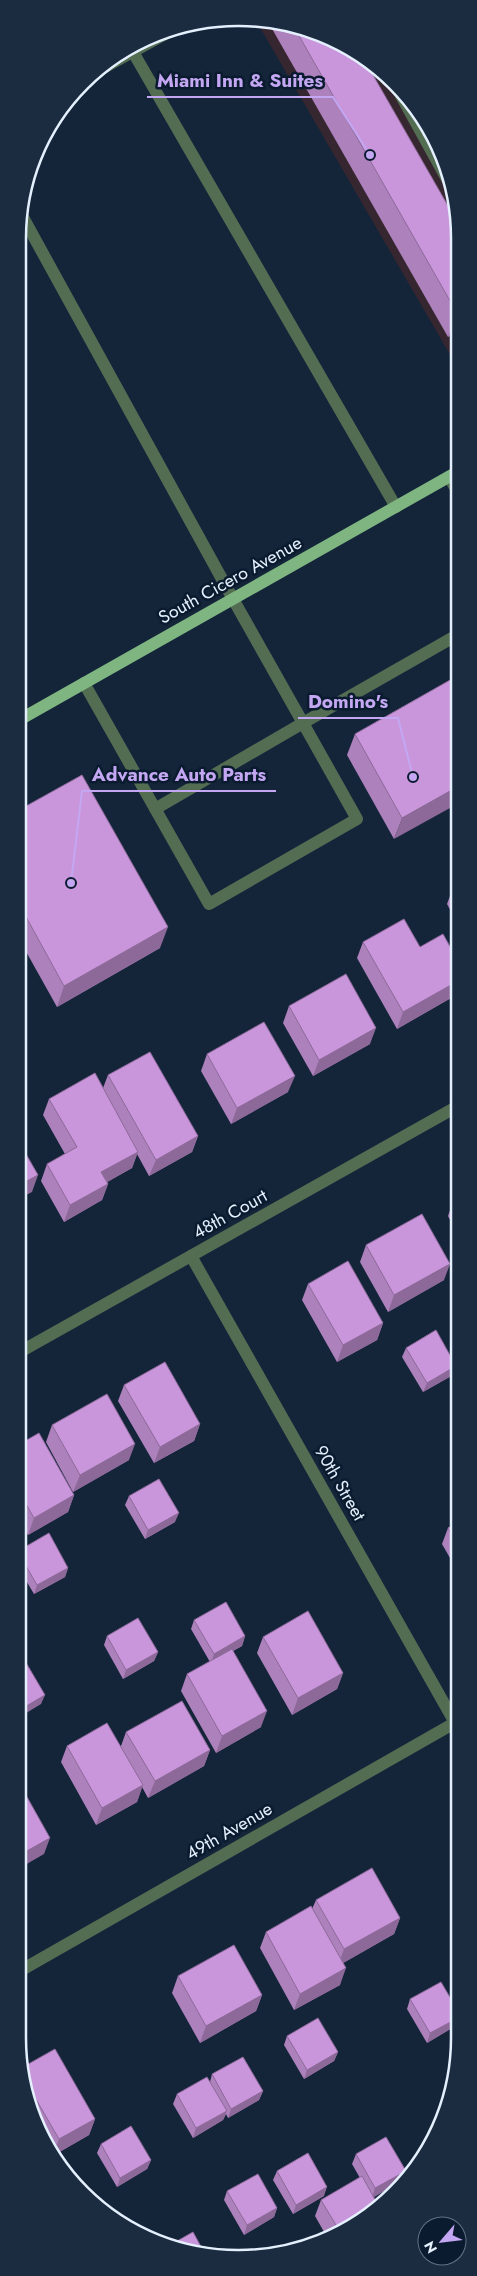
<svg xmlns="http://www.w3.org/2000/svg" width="477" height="2276" viewBox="0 0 477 2276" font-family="Jost,sans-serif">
	<rect width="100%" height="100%" fill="#14253a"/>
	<!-- commercial -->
	<polygon fill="#362630" points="267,19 336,40 395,82 437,141 459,224 459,370 258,24"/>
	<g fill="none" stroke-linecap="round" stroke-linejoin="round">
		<!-- lane -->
		<g stroke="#536d53" stroke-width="12">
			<polyline points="133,52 396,507"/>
			<polyline points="393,81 447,179"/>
			<polyline points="449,477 459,494"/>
			<polyline points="233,599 303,723 459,634"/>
			<polyline points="84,683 209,904 357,819 303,723 155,809"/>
		</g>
		<!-- street -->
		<g stroke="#536d53" stroke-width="12">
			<polyline points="96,72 176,28"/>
			<polyline points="19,210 233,599"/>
			<polyline points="191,1256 458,1728"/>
			<polyline points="18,1353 458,1106"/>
			<polyline points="18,1972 458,1721"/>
		</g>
		<!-- primary -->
		<polyline stroke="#7fb580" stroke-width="12" points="19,720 459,471"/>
	</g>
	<!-- wall -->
	<g fill="#ad81bc">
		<polygon points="273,21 336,40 459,225 459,331 448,337 271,27"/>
		<polygon points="459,675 394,839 347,755 355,734"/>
		<polygon points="19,810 160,948 57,1007 19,939"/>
		<polygon points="459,884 458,924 447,904 453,888"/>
		<polygon points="363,942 420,947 458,961 458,994 397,1029 357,958"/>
		<polygon points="289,1006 370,1044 313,1076 283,1023"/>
		<polygon points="207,1054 288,1092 231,1124 201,1071"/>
		<polygon points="108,1075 198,1136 192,1152 149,1176 137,1154 132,1168 107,1182 108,1184 102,1200 64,1222 41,1181 47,1164 65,1154 43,1115 49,1099 103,1088"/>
		<polygon points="458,1197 458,1235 448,1216 454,1199"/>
		<polygon points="366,1245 444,1280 388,1312 360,1262"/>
		<polygon points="308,1284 383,1323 377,1340 337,1362 302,1300"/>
		<polygon points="406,1348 453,1375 423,1392 402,1357"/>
		<polygon points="124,1385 200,1424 194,1441 154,1463 118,1401"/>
		<polygon points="52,1425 129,1460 73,1492 46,1442"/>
		<polygon points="18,1445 74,1495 68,1512 28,1535 18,1517"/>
		<polygon points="129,1496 175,1522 145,1539 125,1505"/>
		<polygon points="458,1522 458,1572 442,1544 448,1528"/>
		<polygon points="18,1551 68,1568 65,1577 34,1594 18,1567"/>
		<polygon points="194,1620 245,1636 242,1646 233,1651 261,1727 216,1753 181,1691 187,1674 210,1662 191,1629"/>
		<polygon points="107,1636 158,1652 154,1661 123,1679 104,1645"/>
		<polygon points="263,1637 343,1673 337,1689 292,1715 257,1653"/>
		<polygon points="126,1732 210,1750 204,1766 148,1798 142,1787 137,1802 96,1825 61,1762 67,1746 121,1746"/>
		<polygon points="316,1900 400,1918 394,1934 343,1963 340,1985 294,2010 260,1948 266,1932 312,1909"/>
		<polygon points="178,1976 262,1995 256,2011 200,2043 172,1993"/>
		<polygon points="410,1999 458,2011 457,2025 427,2043 407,2009"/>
		<polygon points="287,2036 338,2052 334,2061 304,2079 284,2045"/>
		<polygon points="23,2067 95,2119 89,2135 56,2154 34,2122"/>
		<polygon points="212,2074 263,2091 259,2100 228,2118 226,2114 223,2120 193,2138 173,2104 177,2094 210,2082"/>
		<polygon points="101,2144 151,2160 147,2169 117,2187 97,2153"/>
		<polygon points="356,2154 402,2180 374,2197 379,2207 327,2237 315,2216 321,2200 360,2178 352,2164"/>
		<polygon points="277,2171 324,2196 293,2214 273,2180"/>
		<polygon points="227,2191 277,2208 274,2217 244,2235 224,2200"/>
	</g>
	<!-- shaded-wall -->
	<g fill="#8d6999">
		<polygon points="459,312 459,331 448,337 457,313"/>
		<polygon points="459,786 459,803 394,839 402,818"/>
		<polygon points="168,927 160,948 57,1007 64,986"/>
		<polygon points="458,981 458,994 397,1029 403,1012"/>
		<polygon points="376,1028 370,1044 313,1076 319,1060"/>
		<polygon points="295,1076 288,1092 231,1124 237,1108"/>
		<polygon points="198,1136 192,1152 149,1176 156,1160"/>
		<polygon points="138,1152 132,1168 95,1189 101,1172"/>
		<polygon points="38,1175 32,1192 18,1199 18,1186"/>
		<polygon points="108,1184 102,1200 64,1222 70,1205"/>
		<polygon points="22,1233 18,1242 18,1235"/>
		<polygon points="450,1264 444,1280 388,1312 394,1295"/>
		<polygon points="383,1323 377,1340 337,1362 343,1345"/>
		<polygon points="456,1366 453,1375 423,1392 427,1383"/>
		<polygon points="200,1424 194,1441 154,1463 160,1447"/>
		<polygon points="135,1444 129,1460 73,1492 80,1475"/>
		<polygon points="74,1495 68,1512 28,1535 34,1518"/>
		<polygon points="179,1513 175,1522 145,1539 148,1530"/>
		<polygon points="68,1568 65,1577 34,1594 37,1585"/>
		<polygon points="245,1636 242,1646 211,1663 214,1654"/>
		<polygon points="158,1652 154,1661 123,1679 126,1670"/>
		<polygon points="343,1673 337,1689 292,1715 298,1698"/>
		<polygon points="45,1695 41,1704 18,1718 18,1711"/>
		<polygon points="267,1711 261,1727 216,1753 222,1736"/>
		<polygon points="210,1750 204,1766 148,1798 155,1781"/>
		<polygon points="143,1785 137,1802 96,1825 102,1808"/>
		<polygon points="50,1838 44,1854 18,1869 18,1856"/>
		<polygon points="400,1918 394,1934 338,1966 344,1949"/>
		<polygon points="346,1968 340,1985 294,2010 300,1994"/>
		<polygon points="262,1995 256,2011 200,2043 206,2026"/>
		<polygon points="458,2018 457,2025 427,2043 430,2033"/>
		<polygon points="338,2052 334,2061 304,2079 307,2070"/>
		<polygon points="263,2091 259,2100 228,2118 231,2109"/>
		<polygon points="227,2111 223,2120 193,2138 196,2128"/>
		<polygon points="95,2119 89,2135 56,2154 54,2152 59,2139"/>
		<polygon points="151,2160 147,2169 117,2187 120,2178"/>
		<polygon points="406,2171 402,2180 372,2198 375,2188"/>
		<polygon points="327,2187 324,2196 293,2214 296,2205"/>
		<polygon points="277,2208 274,2217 244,2235 247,2225"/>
	</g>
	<!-- building -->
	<g fill="#c996db" stroke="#8d6999">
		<polygon points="294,27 336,40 365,61 459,225 459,312 457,313"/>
		<polygon points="459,675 459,786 402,818 355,734"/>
		<polygon points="82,775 168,927 64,986 19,904 19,810"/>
		<polygon points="459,884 458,897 453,888"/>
		<polygon points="404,919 420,947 443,934 458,961 458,981 403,1012 363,942"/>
		<polygon points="346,974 376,1028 319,1060 289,1006"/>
		<polygon points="264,1022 295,1076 237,1108 207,1054"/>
		<polygon points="150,1052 198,1136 156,1160 108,1075"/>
		<polygon points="95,1073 138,1152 101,1172 108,1184 70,1205 47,1164 77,1147 49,1099"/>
		<polygon points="18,1140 38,1175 18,1186"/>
		<polygon points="458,1197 458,1208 454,1199"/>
		<polygon points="422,1214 450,1264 394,1295 366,1245"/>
		<polygon points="18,1227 22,1233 18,1235"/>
		<polygon points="348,1261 383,1323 343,1345 308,1284"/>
		<polygon points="436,1330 456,1366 427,1383 406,1348"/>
		<polygon points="165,1362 200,1424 160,1447 124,1385"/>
		<polygon points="107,1394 135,1444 80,1475 52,1425"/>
		<polygon points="39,1433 74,1495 34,1518 18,1490 18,1445"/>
		<polygon points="159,1479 179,1513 148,1530 129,1496"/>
		<polygon points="458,1522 458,1545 448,1528"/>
		<polygon points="49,1533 68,1568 37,1585 18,1552 18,1551"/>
		<polygon points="226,1602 245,1636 214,1654 194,1620"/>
		<polygon points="308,1611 343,1673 298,1698 263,1637"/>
		<polygon points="138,1618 158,1652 126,1670 107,1636"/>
		<polygon points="232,1649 267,1711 222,1736 187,1674"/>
		<polygon points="25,1661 45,1695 18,1711 18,1665"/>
		<polygon points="182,1701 210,1750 155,1781 126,1732"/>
		<polygon points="107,1723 143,1785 102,1808 67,1746"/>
		<polygon points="18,1781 50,1838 18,1856"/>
		<polygon points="372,1868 400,1918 344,1949 316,1900"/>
		<polygon points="311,1906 346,1968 300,1994 266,1932"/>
		<polygon points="234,1945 262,1995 206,2026 178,1976"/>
		<polygon points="441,1982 458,2011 458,2018 430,2033 410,1999"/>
		<polygon points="318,2018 338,2052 307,2070 287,2036"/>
		<polygon points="55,2049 95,2119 59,2139 26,2082 23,2067"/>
		<polygon points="243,2057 263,2091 231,2109 212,2074"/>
		<polygon points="207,2077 227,2111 196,2128 177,2094"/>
		<polygon points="131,2126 151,2160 120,2178 101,2144"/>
		<polygon points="386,2137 406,2171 375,2188 356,2154"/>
		<polygon points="308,2153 327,2187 296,2205 277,2171"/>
		<polygon points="258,2174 277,2208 247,2225 227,2191"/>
		<polygon points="362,2176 379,2207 339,2230 321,2200"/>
		<polygon points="193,2232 205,2254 170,2245"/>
	</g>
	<g text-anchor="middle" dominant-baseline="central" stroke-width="5" stroke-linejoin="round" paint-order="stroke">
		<!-- street labels -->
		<g font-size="18" fill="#e5f0fe" stroke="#0b1b2f">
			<text transform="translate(230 580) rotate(-29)">South Cicero Avenue</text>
			<text transform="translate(230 1214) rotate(-29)">48th Court</text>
			<text transform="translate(340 1483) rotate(60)">90th Street</text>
			<text transform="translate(229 1831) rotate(-30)">49th Avenue</text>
		</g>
	</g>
	<!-- crop -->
	<path d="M0 0H477V2276H0ZM238 26H239A212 212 0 0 1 451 238V2038A212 212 0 0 1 239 2250H238A212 212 0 0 1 26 2038V238A212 212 0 0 1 238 26Z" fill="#1c2c40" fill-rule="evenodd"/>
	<path fill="none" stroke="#e5f0fe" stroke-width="2.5" d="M238 26H239A212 212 0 0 1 451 238V2038A212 212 0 0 1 239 2250H238A212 212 0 0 1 26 2038V238A212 212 0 0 1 238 26Z"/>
	<!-- callouts -->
	<path fill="none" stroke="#c3a7f2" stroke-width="2" d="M370 155L333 97H147M413 777L398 718H298M71 883L82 791H276"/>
	<g fill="#c3a7f2" stroke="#0b1b2f" stroke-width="2">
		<circle cx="370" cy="155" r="5"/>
		<circle cx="413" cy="777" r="5"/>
		<circle cx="71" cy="883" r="5"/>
	</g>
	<g font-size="19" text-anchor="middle" font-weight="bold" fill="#c3a7f2" stroke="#0b1b2f" stroke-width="5" stroke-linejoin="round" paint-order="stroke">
		<text x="240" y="87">Miami Inn &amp; Suites</text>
		<text x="348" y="708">Domino's</text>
		<text x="179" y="781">Advance Auto Parts</text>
	</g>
	<!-- north arrow -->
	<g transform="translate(442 2241) rotate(242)"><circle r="24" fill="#0b1b2f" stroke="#627082"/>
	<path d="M0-4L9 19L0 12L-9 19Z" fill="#c3a7f2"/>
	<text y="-8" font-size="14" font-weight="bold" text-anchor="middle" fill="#e5f0fe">N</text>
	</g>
</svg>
